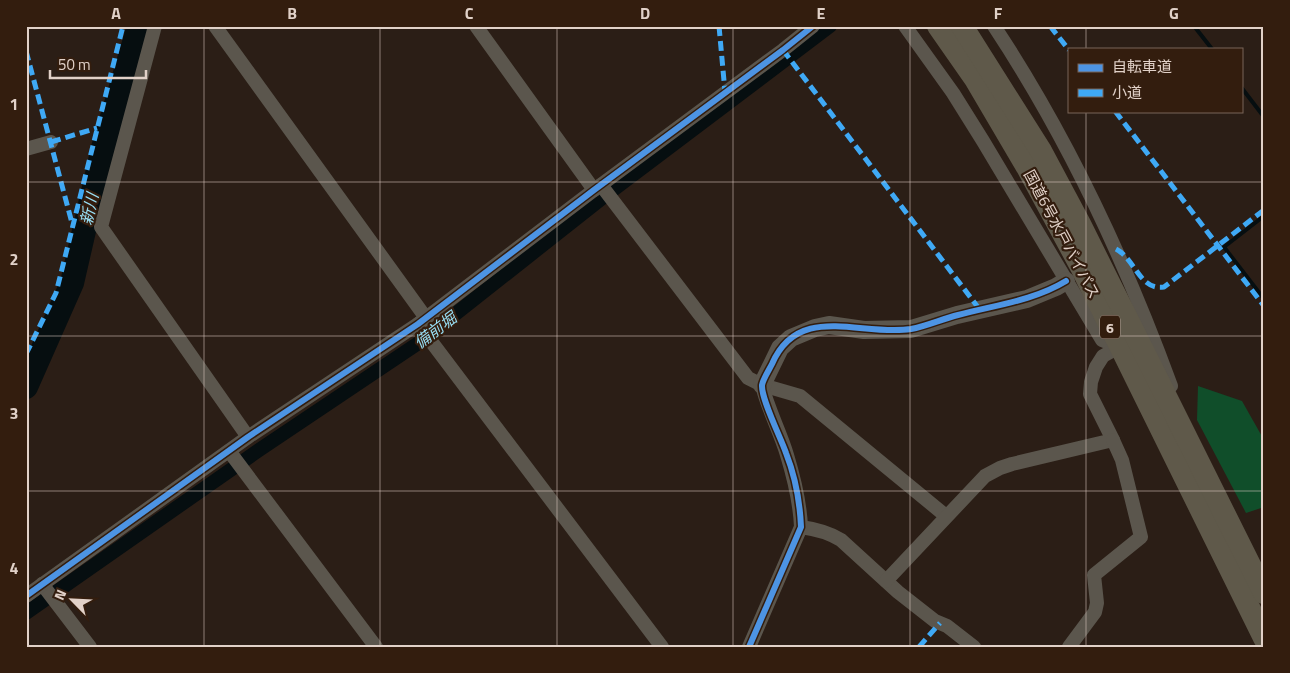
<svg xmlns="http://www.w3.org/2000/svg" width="1290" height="673" viewBox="0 0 1290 673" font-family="'Titillium Web','Noto Sans JP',sans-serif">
	<rect width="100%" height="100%" fill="#2b1e16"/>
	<!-- forest -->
	<polygon fill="#104e2a" points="1198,386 1242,401 1264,440 1264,507 1246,513 1197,420"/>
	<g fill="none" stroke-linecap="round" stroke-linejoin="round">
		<!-- stream -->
		<g stroke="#060e10" stroke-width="4">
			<polyline points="1194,26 1212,49"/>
			<polyline points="1241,87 1264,117"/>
			<polyline points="1264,216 1224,247 1264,299"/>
		</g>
		<!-- canal -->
		<polyline stroke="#060e10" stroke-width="14" points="26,613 259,450 420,342 601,199 830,26"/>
		<!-- river -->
		<polyline stroke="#060e10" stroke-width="24" points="26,387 72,283 103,148 139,26"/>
		<!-- minor -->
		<g stroke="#5b564d" stroke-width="14">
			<polyline points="155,26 101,227 248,437"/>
			<polyline points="215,26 426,318"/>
			<polyline points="476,26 594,190"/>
			<polyline points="905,26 953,93 983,141 1102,340 1119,347"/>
			<path d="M994,26C1068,138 1125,260 1171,386"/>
			<polyline points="26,149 51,142"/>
			<polyline points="601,185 748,378 762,385 800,396 946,516"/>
			<polyline points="418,324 662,647"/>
			<polyline points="229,451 376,647"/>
			<path d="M801,527C816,529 828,532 841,540L898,592L935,621L947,626L974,647"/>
			<polyline points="886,581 985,476 1000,468 1012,464 1113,440 1090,394 1091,382 1096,367 1103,356 1119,347"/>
			<polyline points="42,584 90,647"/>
			<polyline points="26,596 248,437 418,324 594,190 783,50 813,26"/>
			<path d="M749,647L801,527C800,503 794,478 787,455C780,431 768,410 762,385"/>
			<polyline points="1069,647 1095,612 1097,603 1094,575 1141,537 1122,460 1113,440"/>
		</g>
		<!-- tertiary -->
		<polyline stroke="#5b564d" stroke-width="18" points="762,385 780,348 791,338 815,328 829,325 864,330 911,329 957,315 1027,299 1056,287 1066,281"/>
		<!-- trunk -->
		<g stroke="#5f594a" stroke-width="22">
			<polyline points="938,26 975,79 1028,169 1081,267 1264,638"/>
			<polyline points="962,26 1041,151 1080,224 1264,593"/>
		</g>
		<!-- quiet -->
		<g stroke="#3fa9f5" stroke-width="5" stroke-dasharray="10 5" stroke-linecap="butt">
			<polyline points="719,26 725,92"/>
			<polyline points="1050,26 1069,50"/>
			<polyline points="783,50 980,310"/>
			<polyline points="26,51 72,223"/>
			<polyline points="1115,111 1264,306"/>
			<polyline points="51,142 97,128"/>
			<path d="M1116,249C1135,259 1140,291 1164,287L1264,210"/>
			<polyline points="26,354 56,293 123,26"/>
			<polyline points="919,647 940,623"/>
		</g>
		<defs>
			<g id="cycleway">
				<polyline points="26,596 248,437 418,324 594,190 783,50 813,26"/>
				<path d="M749,647L801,527C800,503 795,476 786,453C781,438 761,399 762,385C763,379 769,370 772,364C799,302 861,337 911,329C927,326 942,319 958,315C995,305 1033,301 1066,281"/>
			</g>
		</defs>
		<!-- cycleway casing -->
		<use href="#cycleway" stroke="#331d0e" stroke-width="9"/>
		<!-- cycleway -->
		<use href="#cycleway" stroke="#4d94e3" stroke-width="6"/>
	</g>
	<!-- grid -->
	<path fill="none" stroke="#e1d1c8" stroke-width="1" stroke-opacity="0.55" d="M204,26V647M380,26V647M557,26V647M733,26V647M910,26V647M1086,26V49M1086,111V647M26,182H1264M26,336H1264M26,491H1264"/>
	<g text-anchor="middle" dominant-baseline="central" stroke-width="4.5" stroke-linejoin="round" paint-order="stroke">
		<!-- shield labels -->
		<rect fill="#331d0e" stroke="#ad9b90" stroke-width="1" x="1100" y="315.5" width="20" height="23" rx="4"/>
		<g font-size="14" font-weight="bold" fill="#e1d1c8">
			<text x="1110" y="327">6</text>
		</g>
		<!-- street labels -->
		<g font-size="15" fill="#e1d1c8" stroke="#331d0e">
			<text transform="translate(1062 234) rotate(62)">国道6号水戸バイパス</text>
		</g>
		<!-- water labels -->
		<g font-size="16" font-style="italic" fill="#98dff5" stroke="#331d0e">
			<text transform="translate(89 209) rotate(-77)">新川</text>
			<text transform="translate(435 330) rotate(-37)">備前堀</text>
		</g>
	</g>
	<!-- border -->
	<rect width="1290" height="673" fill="none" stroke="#331d0e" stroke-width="55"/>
	<!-- legend -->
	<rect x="1068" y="48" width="175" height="65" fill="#331d0e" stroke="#796558"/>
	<rect x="1078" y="64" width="25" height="8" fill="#4d94e3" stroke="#796558"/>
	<text x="1112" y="72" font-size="15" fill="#e1d1c8">自転車道</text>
	<rect x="1078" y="89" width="25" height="8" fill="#3fa9f5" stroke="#796558"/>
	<text x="1112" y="98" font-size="15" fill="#e1d1c8">小道</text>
	<!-- north arrow -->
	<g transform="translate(72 600) rotate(294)" stroke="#331d0e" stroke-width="4" paint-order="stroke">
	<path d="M0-4L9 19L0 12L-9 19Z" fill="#e1d1c8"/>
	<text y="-8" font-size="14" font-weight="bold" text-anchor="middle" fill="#e1d1c8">N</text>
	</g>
	<!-- scale -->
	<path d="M50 70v8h96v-8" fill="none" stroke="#e1d1c8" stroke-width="2.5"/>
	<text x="58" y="70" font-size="15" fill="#e1d1c8" stroke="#331d0e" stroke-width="4" paint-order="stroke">50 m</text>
	<rect x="28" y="28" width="1234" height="618" fill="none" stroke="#e1d1c8" stroke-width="2"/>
	<g font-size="16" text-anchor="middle" font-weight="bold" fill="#e1d1c8">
		<text x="116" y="19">A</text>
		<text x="292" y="19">B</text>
		<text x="469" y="19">C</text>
		<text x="645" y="19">D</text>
		<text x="821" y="19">E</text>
		<text x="998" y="19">F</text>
		<text x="1174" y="19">G</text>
		<text x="14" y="110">1</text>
		<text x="14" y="265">2</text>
		<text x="14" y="419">3</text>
		<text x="14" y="574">4</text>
	</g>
</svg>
